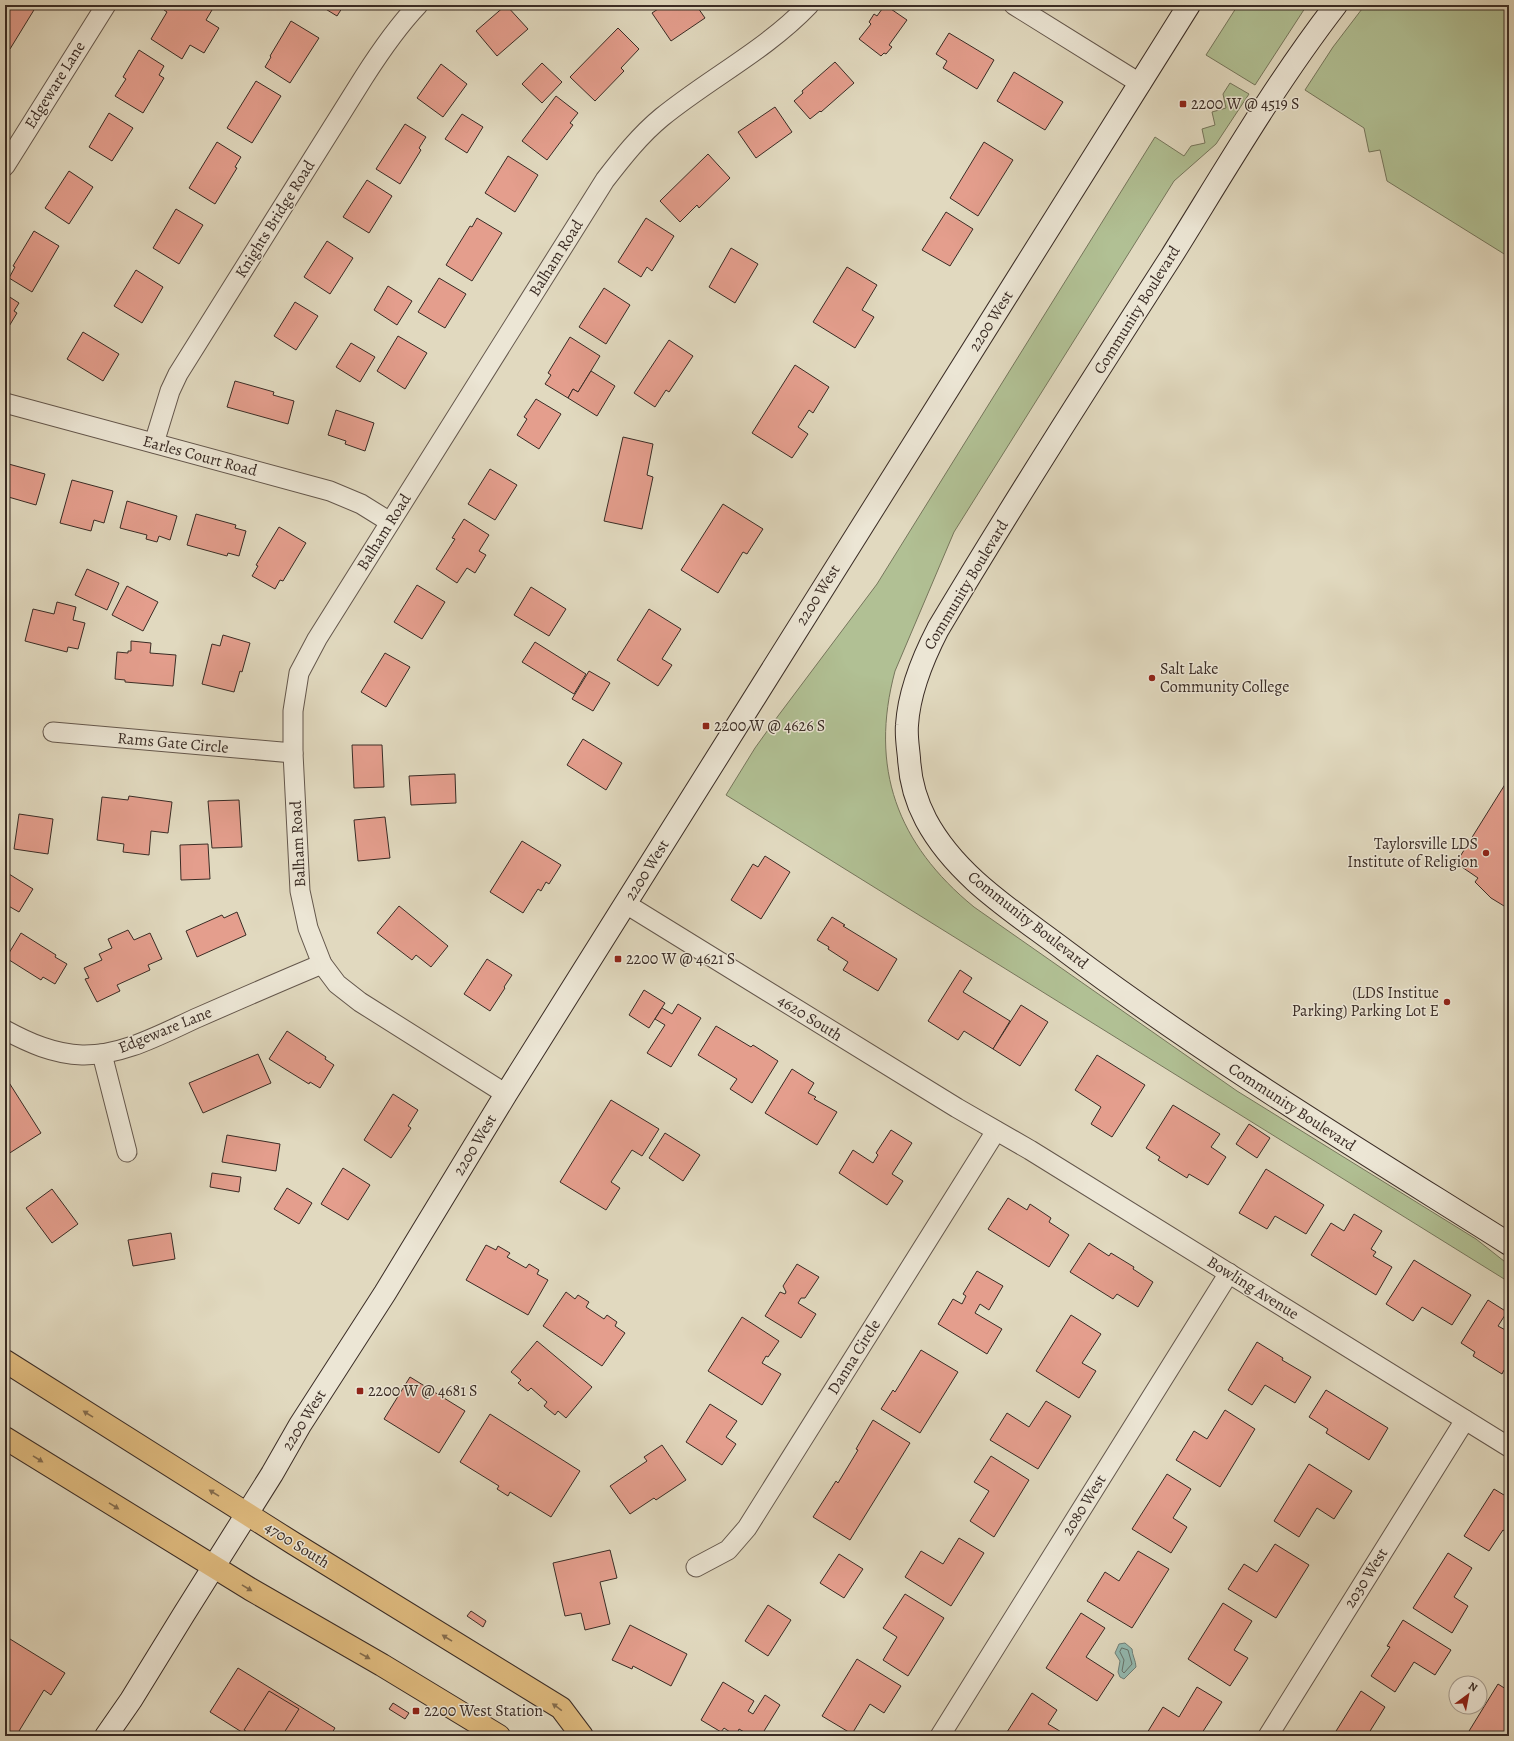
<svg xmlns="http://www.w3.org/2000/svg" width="1514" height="1741" viewBox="0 0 1514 1741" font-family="Alegreya,serif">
	<rect width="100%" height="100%" fill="#e1d9bf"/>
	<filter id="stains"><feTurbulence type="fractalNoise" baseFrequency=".005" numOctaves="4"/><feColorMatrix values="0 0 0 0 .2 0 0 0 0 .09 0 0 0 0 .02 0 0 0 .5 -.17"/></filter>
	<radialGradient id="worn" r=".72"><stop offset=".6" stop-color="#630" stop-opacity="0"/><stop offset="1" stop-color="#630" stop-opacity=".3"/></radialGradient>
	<!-- green -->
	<g fill="#b1c094" stroke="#76765c">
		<polygon points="1238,5 1307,5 1255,85 1206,55"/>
		<polygon points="1365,5 1509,5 1509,257 1387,181 1380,150 1369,152 1364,128 1305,90 1333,47"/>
		<path d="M1230,83L1249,94L1216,144L1174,181L954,532L895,671C869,768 897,844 974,907L1237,1091L1476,1239L1509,1265V1282L726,795L755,748L778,716L877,584L1155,137L1184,156L1191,146L1205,143L1202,129L1215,125L1212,112L1226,108L1223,94Z"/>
	</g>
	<!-- water -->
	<path fill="#94bab1" stroke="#708179" d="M1125,1643L1132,1649C1132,1655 1136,1661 1136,1667L1124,1679L1120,1677L1118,1672L1120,1661L1115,1653L1119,1644Z"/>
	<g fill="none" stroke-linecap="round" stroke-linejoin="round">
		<!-- shore -->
		<polygon stroke="#67736b" stroke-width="1" points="1122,1648 1128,1650 1132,1664 1124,1673 1122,1671 1124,1660 1120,1652"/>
	</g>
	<!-- building -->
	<g fill="#e49e8d" stroke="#3a2c25">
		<polygon points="5,5 37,5 10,49 5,46"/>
		<polygon points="167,5 204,5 212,10 206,20 219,28 204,53 190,45 182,59 151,39 167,12 164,10"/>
		<polygon points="319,5 344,5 337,16"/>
		<polygon points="506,5 528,29 497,56 476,31"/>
		<polygon points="664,5 696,5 705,18 671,41 652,13"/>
		<polygon points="885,5 907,20 889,45 892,47 886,54 884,53 881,56 859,39 871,24 869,22 874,14 877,16"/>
		<polygon points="291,21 319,38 290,83 265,67 271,57 270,56"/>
		<polygon points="618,28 639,49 621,68 624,71 595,101 570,77"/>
		<polygon points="949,33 994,60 977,89 943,68 947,61 936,54"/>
		<polygon points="139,50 164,66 159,75 164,78 143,113 115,96 126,79 123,77"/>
		<polygon points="835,62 854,83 821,112 820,111 810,119 794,101 803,93 802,91"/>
		<polygon points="542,63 562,82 542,103 522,84"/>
		<polygon points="441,64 467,84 443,117 417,98"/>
		<polygon points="1014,72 1063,102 1045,130 997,101"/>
		<polygon points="256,81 281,96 252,143 227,128"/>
		<polygon points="556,96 578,113 570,123 573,125 547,160 522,141"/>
		<polygon points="775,107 792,132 756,158 738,132"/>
		<polygon points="109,113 133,128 112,161 89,147"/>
		<polygon points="462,114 483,127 467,153 445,139"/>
		<polygon points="405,124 426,137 419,148 421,150 400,184 376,169"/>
		<polygon points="217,142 241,157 235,167 237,168 215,204 189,188"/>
		<polygon points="984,142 1013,160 978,216 950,198"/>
		<polygon points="708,154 730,178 699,208 697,205 680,222 660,201"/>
		<polygon points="508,156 538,175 515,212 485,193"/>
		<polygon points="69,171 93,187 69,224 45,208"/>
		<polygon points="367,180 392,196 369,233 343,217"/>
		<polygon points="176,209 203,225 179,264 153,248"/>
		<polygon points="946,212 973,229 950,266 922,250"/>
		<polygon points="477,218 502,233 472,281 446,265 470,226 472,227"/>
		<polygon points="646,218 674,236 652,271 647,267 641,277 618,262"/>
		<polygon points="34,231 59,246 32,292 9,278 15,267 13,266"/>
		<polygon points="327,241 353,258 330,294 304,277"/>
		<polygon points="731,248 758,264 735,303 709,287"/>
		<polygon points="847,267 877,285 862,310 874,317 855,348 813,322"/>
		<polygon points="136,270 163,287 142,323 114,306"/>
		<polygon points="439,278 466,294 445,328 418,312"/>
		<polygon points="388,286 412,301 397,325 374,310"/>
		<polygon points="604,288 630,305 606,344 579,327"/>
		<polygon points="5,294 19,303 14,311 17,313 5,333"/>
		<polygon points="295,302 318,316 296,350 274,336"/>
		<polygon points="83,332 119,354 103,381 67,359"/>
		<polygon points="398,336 427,353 405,389 377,371"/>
		<polygon points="570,337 600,356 578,392 573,389 568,398 545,384 551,375 548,373"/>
		<polygon points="669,340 693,356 669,392 666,390 655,407 634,393"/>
		<polygon points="351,343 375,357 360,382 336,367"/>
		<polygon points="795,365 829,387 813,413 809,410 798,427 808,434 792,458 752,433"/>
		<polygon points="591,371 615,386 597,416 568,398 573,389 578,392"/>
		<polygon points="235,381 274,392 273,395 294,401 288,424 227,407"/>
		<polygon points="536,399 561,414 539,449 517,435 527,419 524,417"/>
		<polygon points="336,410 374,423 365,451 345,444 346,441 328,435"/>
		<polygon points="623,437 653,444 647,475 653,477 642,529 604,521"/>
		<polygon points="5,463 45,474 36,505 5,496"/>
		<polygon points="490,469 517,485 495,520 468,504"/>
		<polygon points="72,480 113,491 104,523 94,520 91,531 60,523"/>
		<polygon points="127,501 177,516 170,540 159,536 157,542 146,539 147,535 120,528"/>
		<polygon points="723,504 763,529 747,554 743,552 718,593 681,570"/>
		<polygon points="196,514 236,525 235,528 246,531 239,556 228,553 227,556 187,545"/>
		<polygon points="464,519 489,535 479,551 486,555 475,573 467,568 457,583 436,569 455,539 452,538"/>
		<polygon points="279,527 306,543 283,581 280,580 275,589 252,576 258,566 256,565"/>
		<polygon points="87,569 119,583 107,610 75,595"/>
		<polygon points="417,585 445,602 422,639 394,622"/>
		<polygon points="127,586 158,602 143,631 112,615"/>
		<polygon points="531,587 566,609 549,636 514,615"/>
		<polygon points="57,602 76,607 73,620 85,623 78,649 68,647 67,652 25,641 33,609 54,614"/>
		<polygon points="649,609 681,629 662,659 672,665 658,686 617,660"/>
		<polygon points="223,635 250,643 242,672 240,671 234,692 202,684 212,644 220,646"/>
		<polygon points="131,641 151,643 150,653 176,655 173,686 125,682 125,680 115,679 117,652 128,653 128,651 131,651"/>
		<polygon points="535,642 586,674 574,694 522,662"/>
		<polygon points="385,653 410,667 386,707 361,692"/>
		<polygon points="589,671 610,683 593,711 572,699"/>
		<polygon points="583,739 622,763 606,790 567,765"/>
		<polygon points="352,745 382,745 384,787 354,788"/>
		<polygon points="455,774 456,803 411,805 409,776"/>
		<polygon points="1509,778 1509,909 1491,898 1475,882 1478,878 1456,863"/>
		<polygon points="129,796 172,802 168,833 151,831 149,855 123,852 124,844 97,840 102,797 128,800"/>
		<polygon points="239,800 242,847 212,848 208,801"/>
		<polygon points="19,814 53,819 48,854 14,849"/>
		<polygon points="385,817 390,858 358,861 354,820"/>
		<polygon points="522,841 561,865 549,884 546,882 541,891 538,889 523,913 490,892"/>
		<polygon points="208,844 210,879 181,880 180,845"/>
		<polygon points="765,856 790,872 761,919 731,900 753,864 758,867"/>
		<polygon points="9,874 33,889 19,912 5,904 5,881"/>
		<polygon points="399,906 448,946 431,967 416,955 412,960 377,933"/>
		<polygon points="237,912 246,935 197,957 186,931 222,915 224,918"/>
		<polygon points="832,917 845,925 843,926 897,959 878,991 843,970 848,962 828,949 829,947 817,940"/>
		<polygon points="128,930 134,940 150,933 162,959 148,965 150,970 117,985 120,991 97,1002 85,979 89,978 84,968 102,960 99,954 112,948 108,939"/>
		<polygon points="21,933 56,955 55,957 67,964 55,984 43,977 41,980 6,958"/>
		<polygon points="487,959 512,975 504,987 505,988 490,1011 464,994"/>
		<polygon points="960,970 972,978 963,992 1010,1021 993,1049 964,1031 958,1040 928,1021"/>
		<polygon points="644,990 665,1003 649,1028 629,1015"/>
		<polygon points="678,1004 701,1018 671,1067 647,1053 665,1025 655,1019 662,1008 672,1014"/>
		<polygon points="1021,1005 1048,1022 1020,1066 993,1049"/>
		<polygon points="716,1026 751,1047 753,1045 778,1061 752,1103 730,1089 737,1079 698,1055"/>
		<polygon points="287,1031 326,1057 325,1059 334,1065 320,1088 310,1082 309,1084 269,1059"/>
		<polygon points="258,1054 271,1083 203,1113 189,1083"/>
		<polygon points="1097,1055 1145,1085 1112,1137 1091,1124 1101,1107 1075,1090"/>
		<polygon points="792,1069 814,1083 808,1093 816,1097 814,1099 837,1112 817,1145 765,1113"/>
		<polygon points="8,1081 41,1133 5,1156 5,1083"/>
		<polygon points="393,1094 418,1110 408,1126 411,1128 391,1158 364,1140"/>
		<polygon points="611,1100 659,1129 642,1156 632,1150 611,1182 620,1188 606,1210 560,1182"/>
		<polygon points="1173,1105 1220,1134 1211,1147 1226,1157 1208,1185 1189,1174 1187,1178 1158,1160 1160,1157 1146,1148"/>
		<polygon points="1249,1124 1270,1138 1257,1158 1236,1144"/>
		<polygon points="891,1130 912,1143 892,1174 903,1181 887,1205 839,1173 853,1150 873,1163 878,1155 876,1153"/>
		<polygon points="665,1133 700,1155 683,1181 649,1158"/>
		<polygon points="227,1135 280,1144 276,1171 222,1162"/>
		<polygon points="343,1168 370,1185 348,1220 321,1204"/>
		<polygon points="1266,1169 1324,1205 1306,1234 1275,1216 1267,1229 1239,1213"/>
		<polygon points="212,1173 241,1177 239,1192 210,1187"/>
		<polygon points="287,1188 312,1203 299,1224 274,1209"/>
		<polygon points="52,1189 78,1224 52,1243 26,1208"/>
		<polygon points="1008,1198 1027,1210 1030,1204 1051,1218 1049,1222 1069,1235 1049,1267 988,1229"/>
		<polygon points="1354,1214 1382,1231 1371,1249 1376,1252 1373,1256 1392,1267 1376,1295 1311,1255 1331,1223 1344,1231"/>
		<polygon points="171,1233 175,1259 133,1266 128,1240"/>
		<polygon points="1089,1243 1109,1256 1111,1253 1134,1267 1133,1269 1153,1282 1138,1307 1117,1294 1113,1299 1070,1272"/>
		<polygon points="486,1245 496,1250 498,1246 510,1253 507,1257 526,1268 529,1264 539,1270 537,1274 548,1280 528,1315 466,1280"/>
		<polygon points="1414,1260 1471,1295 1452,1325 1422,1307 1413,1321 1386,1304"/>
		<polygon points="797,1264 819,1277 805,1298 801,1298 798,1303 816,1314 801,1338 765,1316 780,1292 785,1294 786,1292 783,1286"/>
		<polygon points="977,1271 1003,1286 989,1310 980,1304 975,1313 1002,1329 987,1354 938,1324 953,1299 962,1304 966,1296 963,1294"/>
		<polygon points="566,1292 575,1299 578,1295 589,1302 586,1307 604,1319 607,1315 617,1322 615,1326 625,1333 602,1366 543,1326"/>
		<polygon points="1488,1300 1507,1312 1498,1326 1509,1332 1509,1372 1504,1370 1502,1374 1473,1356 1475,1352 1461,1343"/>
		<polygon points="1071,1315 1101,1334 1082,1363 1096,1371 1079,1398 1036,1371"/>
		<polygon points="742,1317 779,1341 768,1357 766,1356 762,1363 781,1374 762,1405 708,1371"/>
		<polygon points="537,1341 592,1387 566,1418 558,1411 555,1415 544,1406 547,1402 531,1388 528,1391 518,1383 521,1380 511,1372"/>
		<polygon points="1257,1342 1283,1358 1282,1360 1311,1377 1295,1403 1265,1385 1252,1405 1228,1390"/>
		<polygon points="921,1350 958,1372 920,1433 881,1409 893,1390 895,1392"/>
		<polygon points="410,1377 465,1411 439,1453 384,1419"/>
		<polygon points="1326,1390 1388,1428 1369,1460 1326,1433 1328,1429 1309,1417"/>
		<polygon points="1046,1401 1071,1416 1038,1469 990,1440 1007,1413 1029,1427"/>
		<polygon points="710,1404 737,1421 726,1437 736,1444 722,1465 686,1442"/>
		<polygon points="1225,1410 1255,1429 1220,1487 1176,1460 1194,1431 1207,1439"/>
		<polygon points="490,1414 580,1471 551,1517 510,1492 508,1496 497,1489 499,1486 460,1462"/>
		<polygon points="873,1420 910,1443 850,1540 813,1517 836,1481 838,1483 858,1450 856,1449"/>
		<polygon points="662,1445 686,1480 656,1500 654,1498 630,1514 610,1486 647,1461 644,1457"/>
		<polygon points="991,1456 1029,1480 994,1537 970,1521 989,1491 974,1482"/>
		<polygon points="1309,1464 1352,1491 1334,1519 1317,1508 1299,1537 1274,1521"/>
		<polygon points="1167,1474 1191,1489 1173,1518 1187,1527 1171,1553 1132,1529"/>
		<polygon points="1494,1489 1509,1498 1509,1534 1503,1530 1489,1551 1464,1536"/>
		<polygon points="959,1538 984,1553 951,1606 905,1577 921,1551 943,1564"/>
		<polygon points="1275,1544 1309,1565 1276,1618 1228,1589 1244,1564 1257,1572"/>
		<polygon points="610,1550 617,1578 600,1582 610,1624 585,1630 581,1613 565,1616 553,1563"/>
		<polygon points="1138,1551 1169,1569 1132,1628 1087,1601 1105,1572 1119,1581"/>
		<polygon points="1448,1553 1472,1568 1454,1597 1468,1606 1452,1633 1413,1608"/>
		<polygon points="839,1554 863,1569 844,1598 820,1583"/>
		<polygon points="905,1594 944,1618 908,1676 883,1660 897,1637 883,1628"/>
		<polygon points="1223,1603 1252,1621 1234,1650 1248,1658 1230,1686 1188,1659"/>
		<polygon points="768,1605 791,1620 768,1656 745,1641"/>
		<polygon points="471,1611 486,1621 483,1627 467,1616"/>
		<polygon points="1081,1613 1105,1628 1086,1657 1114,1675 1097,1701 1046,1668"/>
		<polygon points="1403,1620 1451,1650 1435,1675 1414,1662 1395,1692 1371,1676 1390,1647 1387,1646"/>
		<polygon points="630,1625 687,1654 671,1686 633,1666 632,1669 612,1660"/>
		<polygon points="10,1639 65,1673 51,1695 44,1690 16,1736 5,1736 5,1647"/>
		<polygon points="857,1659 901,1686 884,1713 870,1704 852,1734 822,1716"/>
		<polygon points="238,1668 335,1728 330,1736 248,1736 210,1712"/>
		<polygon points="723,1682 754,1701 748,1711 753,1714 765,1695 780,1705 761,1736 751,1736 739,1729 736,1736 724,1728 721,1732 701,1720"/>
		<polygon points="1498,1684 1509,1691 1509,1736 1466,1736"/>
		<polygon points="1197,1687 1222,1702 1200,1736 1151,1736 1147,1733 1163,1707 1179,1717"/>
		<polygon points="269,1691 299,1709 282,1736 254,1736 244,1730"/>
		<polygon points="1361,1691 1385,1707 1367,1736 1333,1736"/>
		<polygon points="1032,1693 1057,1710 1048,1724 1068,1736 1013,1736 1007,1732"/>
		<polygon points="393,1703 409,1713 405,1719 389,1709"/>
	</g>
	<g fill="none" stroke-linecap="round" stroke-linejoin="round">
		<defs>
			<g id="street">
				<polyline points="1014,5 1141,84"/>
				<polyline points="5,166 106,5"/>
				<polyline points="5,403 330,491 361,504 390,522"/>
				<path d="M154,443L170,391L178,374L364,77C380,52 397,27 418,5"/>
				<polyline points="53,732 293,753"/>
				<polyline points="626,904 957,1108 1030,1150 1509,1447"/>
				<path d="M5,1030C29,1043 54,1054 82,1055C123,1056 163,1033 199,1017C240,999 281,981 322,964"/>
				<polyline points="102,1054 127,1152"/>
				<path d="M506,1094L360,1002L337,984L322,964L308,928L300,891L293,753V711L299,673L317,639L605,180C622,158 640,135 662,117C710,78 766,50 809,5"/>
				<polyline points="696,1567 728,1550 747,1528 996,1131"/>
				<polyline points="940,1736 1229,1273"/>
				<polyline points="1268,1736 1465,1420"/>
			</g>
			<g id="secondary">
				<path d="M1336,5C1275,84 1224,172 1171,257C1092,380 1013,503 938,629C923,658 909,692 907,725C906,736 908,747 909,758C910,779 916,801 926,820C957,878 1016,913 1067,952C1208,1058 1360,1150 1509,1244"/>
				<polyline points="106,1736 131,1700 184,1614 272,1474 300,1425 385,1293 506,1094 1189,5"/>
			</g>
			<g id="primary">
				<polyline points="5,1361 293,1543 561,1708 582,1736"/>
				<polyline points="5,1438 250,1589 382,1665 499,1736"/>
			</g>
		</defs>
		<!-- street casing -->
		<use href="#street" stroke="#64574c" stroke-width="21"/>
		<!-- secondary casing -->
		<use href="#secondary" stroke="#3a2c25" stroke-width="24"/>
		<!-- primary casing -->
		<use href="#primary" stroke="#3a2c25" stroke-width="24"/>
		<!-- street -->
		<use href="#street" stroke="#ece6d5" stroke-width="19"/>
		<!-- secondary -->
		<use href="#secondary" stroke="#ece6d5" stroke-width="22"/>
		<!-- primary -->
		<use href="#primary" stroke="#e0bc80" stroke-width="22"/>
	</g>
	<!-- one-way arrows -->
	<defs><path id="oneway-solid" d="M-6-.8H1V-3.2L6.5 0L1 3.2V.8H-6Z"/></defs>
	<g fill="#856d4e">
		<use href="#oneway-solid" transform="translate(88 1414) rotate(-148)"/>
		<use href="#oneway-solid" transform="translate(38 1459) rotate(32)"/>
		<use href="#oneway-solid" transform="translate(214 1493) rotate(-148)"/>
		<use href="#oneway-solid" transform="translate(114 1506) rotate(32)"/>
		<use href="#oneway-solid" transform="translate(247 1588) rotate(31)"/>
		<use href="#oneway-solid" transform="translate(447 1638) rotate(-148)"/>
		<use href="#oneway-solid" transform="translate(365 1656) rotate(29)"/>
		<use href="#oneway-solid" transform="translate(557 1707) rotate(-144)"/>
	</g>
	<!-- markers -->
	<g fill="#8f2418" stroke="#ece6d5" stroke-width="1.5">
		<rect x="1179" y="100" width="8" height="8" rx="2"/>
		<circle cx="1152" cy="678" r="4"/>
		<rect x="702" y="722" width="8" height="8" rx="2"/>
		<circle cx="1486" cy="853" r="4"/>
		<rect x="614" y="955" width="8" height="8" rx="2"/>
		<circle cx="1447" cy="1002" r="4"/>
		<rect x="356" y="1387" width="8" height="8" rx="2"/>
		<rect x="412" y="1707" width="8" height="8" rx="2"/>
	</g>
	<g text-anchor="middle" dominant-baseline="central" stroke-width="3" stroke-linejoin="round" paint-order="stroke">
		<!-- street labels -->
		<g font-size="16" fill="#3a2c25" stroke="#ece6d5">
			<text transform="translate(55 85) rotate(-58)">Edgeware Lane</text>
			<text transform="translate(275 219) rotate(-58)">Knights Bridge Road</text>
			<text transform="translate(556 258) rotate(-58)">Balham Road</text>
			<text transform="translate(1137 310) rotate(-58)">Community Boulevard</text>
			<text transform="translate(991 321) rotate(-58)">2200 West</text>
			<text transform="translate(200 456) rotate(15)">Earles Court Road</text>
			<text transform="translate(384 532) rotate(-58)">Balham Road</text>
			<text transform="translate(966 585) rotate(-59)">Community Boulevard</text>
			<text transform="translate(818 595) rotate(-58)">2200 West</text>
			<text transform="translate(173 743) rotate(5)">Rams Gate Circle</text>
			<text transform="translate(298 844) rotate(-93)">Balham Road</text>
			<text transform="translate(647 870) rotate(-58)">2200 West</text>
			<text transform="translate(1028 920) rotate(38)">Community Boulevard</text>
			<text transform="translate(810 1018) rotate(32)">4620 South</text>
			<text transform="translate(165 1030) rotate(-22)">Edgeware Lane</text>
			<text transform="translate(1292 1107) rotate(33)">Community Boulevard</text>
			<text transform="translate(475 1145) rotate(-59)">2200 West</text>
			<text transform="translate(1253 1288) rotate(32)">Bowling Avenue</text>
			<text transform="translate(854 1357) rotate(-58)">Danna Circle</text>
			<text transform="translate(304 1420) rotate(-58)">2200 West</text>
			<text transform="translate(1084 1505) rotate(-58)">2080 West</text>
			<text transform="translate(297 1545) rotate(32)">4700 South</text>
			<text transform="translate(1366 1578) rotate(-58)">2030 West</text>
		</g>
		<!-- poi labels -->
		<g font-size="16" fill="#3a2c25" stroke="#ece6d5" text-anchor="start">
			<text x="1191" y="104">2200 W @ 4519 S</text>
			<text x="1160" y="669">Salt Lake<tspan x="1160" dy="18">Community College</tspan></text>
			<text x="714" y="726">2200 W @ 4626 S</text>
			<text x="1478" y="844" text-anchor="end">Taylorsville LDS<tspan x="1478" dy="18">Institute of Religion</tspan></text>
			<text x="626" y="959">2200 W @ 4621 S</text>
			<text x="1439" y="993" text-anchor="end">(LDS Institue<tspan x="1439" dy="18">Parking) Parking Lot E</tspan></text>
			<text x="368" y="1391">2200 W @ 4681 S</text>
			<text x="424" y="1711">2200 West Station</text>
		</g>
	</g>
	<!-- margin -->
	<rect width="1514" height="1741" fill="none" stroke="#e1d9bf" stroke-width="20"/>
	<rect x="6" y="6" width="1502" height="1729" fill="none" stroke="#3a2c25" stroke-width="2"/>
	<rect x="10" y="10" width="1494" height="1721" fill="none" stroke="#3a2c25"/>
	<!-- north arrow -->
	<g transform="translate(1468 1695) rotate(32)"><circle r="19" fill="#ece6d5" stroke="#a59c8f"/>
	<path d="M0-3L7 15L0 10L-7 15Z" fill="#8f2418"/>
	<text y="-6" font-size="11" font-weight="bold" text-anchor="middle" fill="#3a2c25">N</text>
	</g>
	<rect width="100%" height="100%" filter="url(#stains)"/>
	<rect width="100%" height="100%" fill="url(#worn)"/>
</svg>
